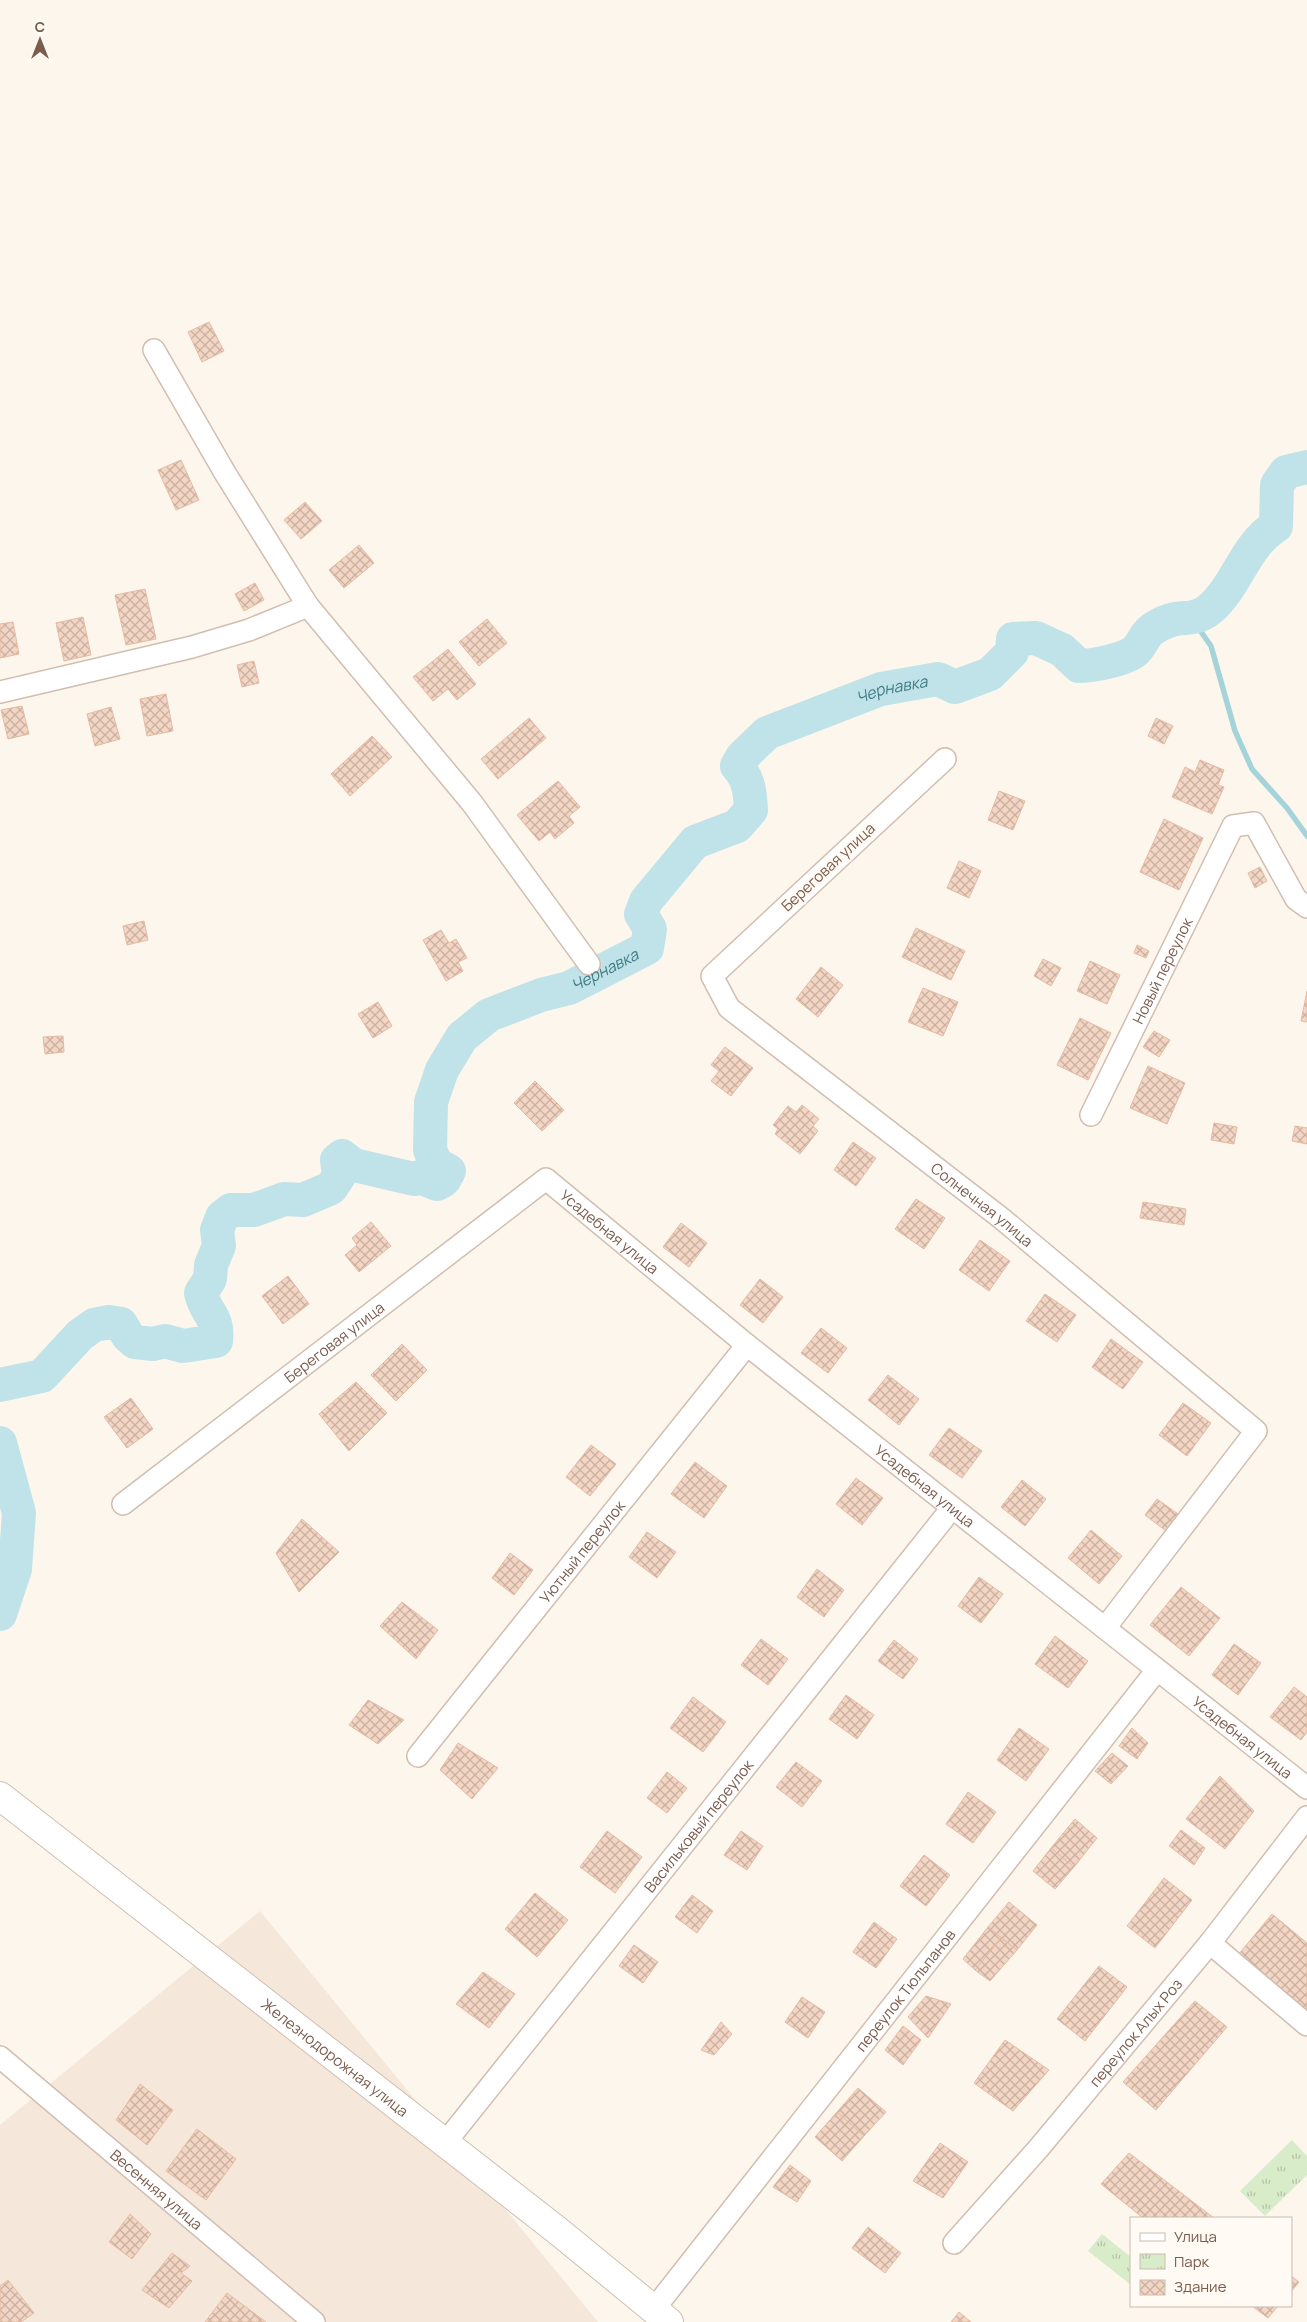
<svg xmlns="http://www.w3.org/2000/svg" width="1307" height="2322" viewBox="0 0 1307 2322" font-family="Manrope,sans-serif">
	<defs>
		<pattern id="park-tufts" width="24" height="20" patternUnits="userSpaceOnUse" patternTransform="scale(1.25)"><rect width="24" height="20" fill="#d8ecc9"/><path d="M3 7l-1-3M5 7V3M7 7l1-3M15 17l-1-3M17 17v-4M19 17l1-3" fill="none" stroke="#b4c2a5"/></pattern>
		<pattern id="water-rules" width="6" height="5" patternUnits="userSpaceOnUse" patternTransform="scale(1.25)"><rect width="6" height="5" fill="#bfe3e8"/><path d="M0 2.5h6" fill="none" stroke="#a0bbbe"/></pattern>
		<pattern id="building-cross-hatch" width="8" height="8" patternUnits="userSpaceOnUse" patternTransform="scale(1.25)"><rect width="8" height="8" fill="#f3d5c3"/><path d="M0 0l8 8M0 8l8-8" fill="none" stroke="#cab0a1"/></pattern>
	</defs>
	<rect width="100%" height="100%" fill="#fdf6ec"/>
	<!-- residential -->
	<polygon fill="#f5e8da" points="260,1911 598,2322 0,2322 0,2125"/>
	<!-- park -->
	<g fill="url(#park-tufts)">
		<polygon points="1292,2140 1307,2156 1307,2175 1265,2216 1240,2191"/>
		<polygon points="1102,2234 1131,2257 1131,2285 1088,2251"/>
	</g>
	<!-- water -->
	<g fill="url(#water-rules)" stroke="#a5d3da">
		<path d="M818,702L826,708L827,718L825,723C812,727 802,724 801,709L809,704Z"/>
		<path d="M719,820L728,829L733,828L735,838L720,849L700,839C702,830 709,823 719,820Z"/>
	</g>
	<g fill="none" stroke-linecap="round" stroke-linejoin="round">
		<!-- stream -->
		<polyline stroke="#a5d3da" stroke-width="5.5" points="1192,619 1211,646 1235,731 1252,769 1287,808 1307,836"/>
		<!-- river -->
		<g stroke="#bfe3e8" stroke-width="34">
			<path id="s1" d="M0,1385L42,1376L80,1335L94,1325L109,1322L121,1324L128,1336L135,1342L153,1344L165,1341L183,1346L216,1341C219,1316 206,1315 201,1293L210,1279L211,1265L219,1246L217,1230L222,1217L231,1210H254L284,1199L303,1200L331,1188L339,1176L337,1160L342,1156L354,1165L414,1179L420,1177L437,1184L444,1180L449,1171L436,1164L430,1150L431,1102L442,1070L462,1037L489,1015L541,995L569,988L647,948L650,929L641,914L646,901L695,842L737,826L751,810C750,792 749,779 737,766L742,757L767,733L881,689L938,679L955,687L990,674L1012,652L1013,639L1036,638L1062,650L1079,666C1092,666 1123,660 1134,652C1141,647 1144,636 1150,631C1155,627 1165,622 1171,620C1185,616 1195,621 1210,609C1237,586 1244,546 1276,526L1277,485L1286,472L1307,467"/>
			<polyline points="0,1443 19,1513 15,1569 0,1614"/>
		</g>
	</g>
	<!-- building -->
	<g fill="url(#building-cross-hatch)" stroke="#e6bba3">
		<polygon points="209,322 224,351 202,362 188,332"/>
		<polygon points="181,460 199,500 176,510 158,470"/>
		<polygon points="305,502 322,521 301,539 284,520"/>
		<polygon points="359,545 374,563 344,588 329,570"/>
		<polygon points="255,583 264,600 244,611 235,594"/>
		<polygon points="145,589 156,639 126,645 115,595"/>
		<polygon points="83,617 91,655 64,661 56,623"/>
		<polygon points="487,619 507,643 479,666 459,642"/>
		<polygon points="13,622 19,654 0,658 0,624"/>
		<polygon points="448,649 476,684 457,700 448,689 433,701 413,677"/>
		<polygon points="254,661 259,683 242,687 237,665"/>
		<polygon points="166,694 173,731 147,736 140,699"/>
		<polygon points="22,706 29,734 8,739 1,710"/>
		<polygon points="111,707 120,739 95,746 87,714"/>
		<polygon points="529,718 546,738 498,779 481,759"/>
		<polygon points="1156,718 1173,726 1164,744 1148,736"/>
		<polygon points="372,736 392,757 350,796 331,774"/>
		<polygon points="1200,760 1224,770 1218,785 1224,787 1212,814 1172,797 1185,767 1195,772"/>
		<polygon points="558,781 580,807 569,816 574,823 555,839 550,832 539,841 517,815"/>
		<polygon points="999,791 1025,801 1013,830 988,820"/>
		<polygon points="1164,819 1203,838 1179,890 1140,872"/>
		<polygon points="959,861 981,871 969,898 947,888"/>
		<polygon points="1260,867 1267,881 1255,888 1248,873"/>
		<polygon points="144,921 148,940 127,945 123,926"/>
		<polygon points="916,928 965,951 951,980 902,957"/>
		<polygon points="441,930 449,943 456,939 467,958 458,962 463,971 446,981 423,940"/>
		<polygon points="1137,945 1149,951 1146,958 1134,953"/>
		<polygon points="1043,959 1061,968 1051,986 1034,976"/>
		<polygon points="1090,961 1120,975 1107,1004 1077,991"/>
		<polygon points="821,967 843,985 818,1017 796,999"/>
		<polygon points="923,988 958,1002 943,1036 908,1022"/>
		<polygon points="1307,991 1307,1022 1301,1021"/>
		<polygon points="378,1002 392,1026 373,1038 358,1014"/>
		<polygon points="1080,1018 1111,1033 1088,1080 1057,1065"/>
		<polygon points="1154,1031 1170,1040 1159,1057 1143,1047"/>
		<polygon points="63,1036 64,1052 45,1054 43,1037"/>
		<polygon points="725,1047 753,1068 731,1096 711,1081 719,1071 711,1065"/>
		<polygon points="1148,1066 1185,1083 1167,1124 1130,1108"/>
		<polygon points="535,1081 564,1110 542,1131 514,1103"/>
		<polygon points="802,1105 819,1119 813,1126 818,1131 800,1154 775,1134 778,1129 773,1125 788,1106 796,1112"/>
		<polygon points="1214,1123 1237,1127 1234,1144 1211,1140"/>
		<polygon points="1295,1126 1307,1128 1307,1144 1292,1141"/>
		<polygon points="853,1142 876,1158 856,1186 834,1170"/>
		<polygon points="916,1199 945,1218 924,1249 895,1229"/>
		<polygon points="1143,1202 1186,1209 1184,1225 1140,1218"/>
		<polygon points="371,1222 391,1246 359,1272 345,1255 357,1245 352,1238"/>
		<polygon points="681,1223 707,1243 689,1267 663,1247"/>
		<polygon points="980,1240 1010,1261 989,1291 959,1270"/>
		<polygon points="288,1276 309,1304 283,1324 262,1296"/>
		<polygon points="760,1279 783,1297 763,1323 740,1305"/>
		<polygon points="1045,1294 1076,1315 1057,1342 1026,1321"/>
		<polygon points="821,1328 847,1348 828,1373 801,1353"/>
		<polygon points="1111,1339 1143,1362 1123,1389 1092,1367"/>
		<polygon points="402,1344 427,1370 396,1401 371,1375"/>
		<polygon points="888,1375 919,1399 899,1425 868,1400"/>
		<polygon points="356,1382 387,1413 349,1451 319,1414"/>
		<polygon points="131,1398 153,1429 127,1448 104,1417"/>
		<polygon points="1183,1403 1211,1423 1187,1456 1159,1435"/>
		<polygon points="949,1428 982,1451 962,1478 929,1455"/>
		<polygon points="591,1445 616,1464 590,1496 566,1477"/>
		<polygon points="695,1462 727,1486 704,1518 671,1494"/>
		<polygon points="856,1478 883,1498 862,1525 836,1504"/>
		<polygon points="1022,1480 1046,1499 1025,1526 1001,1507"/>
		<polygon points="1157,1499 1178,1514 1166,1531 1145,1515"/>
		<polygon points="302,1519 339,1552 299,1592 276,1553"/>
		<polygon points="1091,1530 1122,1556 1099,1584 1068,1558"/>
		<polygon points="647,1532 676,1552 657,1578 629,1557"/>
		<polygon points="510,1553 533,1570 514,1595 492,1578"/>
		<polygon points="817,1569 844,1590 824,1617 797,1597"/>
		<polygon points="979,1577 1003,1594 981,1623 958,1606"/>
		<polygon points="1181,1587 1220,1618 1189,1656 1150,1625"/>
		<polygon points="402,1602 438,1630 416,1659 380,1626"/>
		<polygon points="1055,1636 1088,1661 1068,1688 1035,1664"/>
		<polygon points="761,1639 788,1659 768,1685 741,1665"/>
		<polygon points="894,1640 918,1659 903,1679 878,1661"/>
		<polygon points="1234,1644 1261,1663 1238,1695 1212,1675"/>
		<polygon points="1294,1687 1307,1697 1307,1732 1301,1740 1270,1717"/>
		<polygon points="846,1695 874,1715 857,1739 829,1719"/>
		<polygon points="693,1697 726,1722 703,1752 670,1728"/>
		<polygon points="368,1700 404,1720 378,1744 349,1725"/>
		<polygon points="1019,1728 1049,1749 1026,1781 997,1760"/>
		<polygon points="1132,1728 1148,1743 1137,1759 1119,1746"/>
		<polygon points="458,1743 498,1768 472,1799 440,1770"/>
		<polygon points="1112,1753 1128,1766 1111,1784 1095,1771"/>
		<polygon points="796,1762 822,1781 802,1807 776,1787"/>
		<polygon points="667,1772 687,1788 667,1813 647,1798"/>
		<polygon points="1220,1776 1254,1811 1225,1849 1186,1819"/>
		<polygon points="968,1792 996,1812 973,1843 946,1824"/>
		<polygon points="1075,1819 1097,1838 1074,1867 1051,1848"/>
		<polygon points="1181,1830 1205,1848 1194,1865 1169,1846"/>
		<polygon points="607,1831 642,1857 615,1893 580,1867"/>
		<polygon points="741,1831 763,1846 747,1870 724,1855"/>
		<polygon points="1051,1848 1074,1867 1055,1889 1033,1871"/>
		<polygon points="924,1855 950,1875 926,1906 900,1886"/>
		<polygon points="1164,1878 1192,1900 1155,1948 1127,1926"/>
		<polygon points="535,1893 568,1920 537,1957 505,1929"/>
		<polygon points="692,1895 713,1911 697,1933 675,1917"/>
		<polygon points="1009,1902 1037,1925 1017,1950 988,1927"/>
		<polygon points="1272,1914 1307,1943 1307,2012 1238,1955"/>
		<polygon points="874,1922 897,1939 876,1968 853,1952"/>
		<polygon points="988,1927 1001,1938 975,1970 963,1959"/>
		<polygon points="1001,1938 1017,1950 990,1981 975,1970"/>
		<polygon points="634,1945 658,1962 643,1983 619,1966"/>
		<polygon points="1099,1966 1127,1987 1085,2041 1057,2019"/>
		<polygon points="483,1972 515,1994 489,2028 456,2004"/>
		<polygon points="926,1996 951,2004 928,2038 908,2017"/>
		<polygon points="802,1997 825,2012 808,2038 785,2022"/>
		<polygon points="1195,2001 1227,2027 1156,2110 1123,2082"/>
		<polygon points="721,2022 732,2034 714,2055 701,2050"/>
		<polygon points="903,2026 921,2040 903,2065 885,2050"/>
		<polygon points="1005,2040 1049,2070 1013,2111 974,2083"/>
		<polygon points="140,2084 173,2110 147,2145 116,2120"/>
		<polygon points="858,2088 886,2112 864,2136 837,2112"/>
		<polygon points="837,2112 864,2136 842,2161 815,2137"/>
		<polygon points="197,2129 236,2159 206,2200 166,2171"/>
		<polygon points="940,2143 968,2162 943,2198 913,2181"/>
		<polygon points="1129,2153 1214,2218 1143,2218 1101,2184"/>
		<polygon points="790,2165 811,2181 797,2202 773,2187"/>
		<polygon points="130,2214 151,2234 132,2259 109,2242"/>
		<polygon points="868,2227 901,2253 885,2273 852,2248"/>
		<polygon points="172,2253 190,2266 181,2273 192,2281 169,2308 142,2290"/>
		<polygon points="1291,2276 1299,2282 1291,2292"/>
		<polygon points="8,2280 34,2313 21,2322 0,2322 0,2286"/>
		<polygon points="227,2293 266,2322 205,2322"/>
		<polygon points="1252,2306 1278,2306 1268,2318"/>
		<polygon points="959,2312 971,2322 951,2322"/>
	</g>
	<g fill="none" stroke-linecap="round" stroke-linejoin="round">
		<defs>
			<g id="minor">
				<polyline points="154,350 225,473 308,606 472,803 589,964"/>
				<polyline points="0,692 192,647 249,630 308,606"/>
				<path id="s2" d="M945,759L712,976L729,1008L1001,1218L1256,1431L1105,1628"/>
				<path id="s3" d="M1091,1115L1233,826L1254,823L1296,899L1307,907"/>
				<path id="s4" d="M123,1504L546,1179L747,1345L1307,1788"/>
				<path id="s5" d="M418,1756L747,1345"/>
				<polyline points="1210,1943 1307,2025"/>
				<path id="s6" d="M0,2057L314,2322"/>
				<path id="s7" d="M445,2143L952,1508"/>
				<path id="s8" d="M954,2243L1038,2149L1210,1943L1307,1817"/>
				<path id="s9" d="M654,2309L1157,1670"/>
			</g>
			<g id="tertiary">
				<path id="s10" d="M0,1796L558,2231L669,2322"/>
			</g>
		</defs>
		<!-- minor casing -->
		<use href="#minor" stroke="#d1beb0" stroke-width="24"/>
		<!-- tertiary casing -->
		<use href="#tertiary" stroke="#d1beb0" stroke-width="30"/>
		<!-- minor -->
		<use href="#minor" stroke="#fff" stroke-width="21"/>
		<!-- tertiary -->
		<use href="#tertiary" stroke="#fff" stroke-width="28"/>
	</g>
	<g text-anchor="middle" dominant-baseline="central" stroke-width="5" stroke-linejoin="round" paint-order="stroke">
		<!-- street labels -->
		<g font-size="15" fill="#7a5c4d" stroke="#fffaf3">
			<text transform="translate(828 867) rotate(-43)">Береговая улица</text>
			<text stroke="none"><textPath href="#s3" startOffset="161">Новый переулок</textPath></text>
			<text stroke="none"><textPath href="#s2" startOffset="675">Солнечная улица</textPath></text>
			<text stroke="none"><textPath href="#s4" startOffset="616">Усадебная улица</textPath></text>
			<text stroke="none"><textPath href="#s4" startOffset="266">Береговая улица</textPath></text>
			<text stroke="none"><textPath href="#s4" startOffset="1021">Усадебная улица</textPath></text>
			<text stroke="none"><textPath href="#s5" startOffset="262">Уютный переулок</textPath></text>
			<text stroke="none"><textPath href="#s4" startOffset="1426">Усадебная улица</textPath></text>
			<text stroke="none"><textPath href="#s7" startOffset="406">Васильковый переулок</textPath></text>
			<text stroke="none"><textPath href="#s9" startOffset="406">переулок Тюльпанов</textPath></text>
			<text stroke="none"><textPath href="#s8" startOffset="278">переулок Алых Роз</textPath></text>
			<text stroke="none"><textPath href="#s10" startOffset="425">Железнодорожная улица</textPath></text>
			<text stroke="none"><textPath href="#s6" startOffset="205">Весенняя улица</textPath></text>
		</g>
		<!-- water labels -->
		<g font-size="16" font-style="italic" fill="#437c86" stroke="#fffaf3">
			<text stroke="none"><textPath href="#s1" startOffset="1430">Чернавка</textPath></text>
			<text stroke="none"><textPath href="#s1" startOffset="964">Чернавка</textPath></text>
		</g>
	</g>
	<!-- legend -->
	<rect x="1130" y="2217" width="162" height="90" fill="#fffaf3" stroke="#cabbb1"/>
	<rect x="1140" y="2233" width="25" height="8" fill="#ffffff" stroke="#cabbb1"/>
	<text x="1174" y="2242" font-size="15" fill="#7a5c4d">Улица</text>
	<rect x="1140" y="2254" width="25" height="15" fill="url(#park-tufts)" stroke="#cabbb1"/>
	<text x="1174" y="2267" font-size="15" fill="#7a5c4d">Парк</text>
	<rect x="1140" y="2280" width="25" height="15" fill="url(#building-cross-hatch)" stroke="#cabbb1"/>
	<text x="1174" y="2292" font-size="15" fill="#7a5c4d">Здание</text>
	<!-- north arrow -->
	<g transform="translate(40 40)" stroke="#fffaf3" stroke-width="4" paint-order="stroke">
	<path d="M0-4L9 19L0 12L-9 19Z" fill="#7a5c4d"/>
	<text y="-8" font-size="14" font-weight="bold" text-anchor="middle" fill="#7a5c4d">С</text>
	</g>
</svg>
